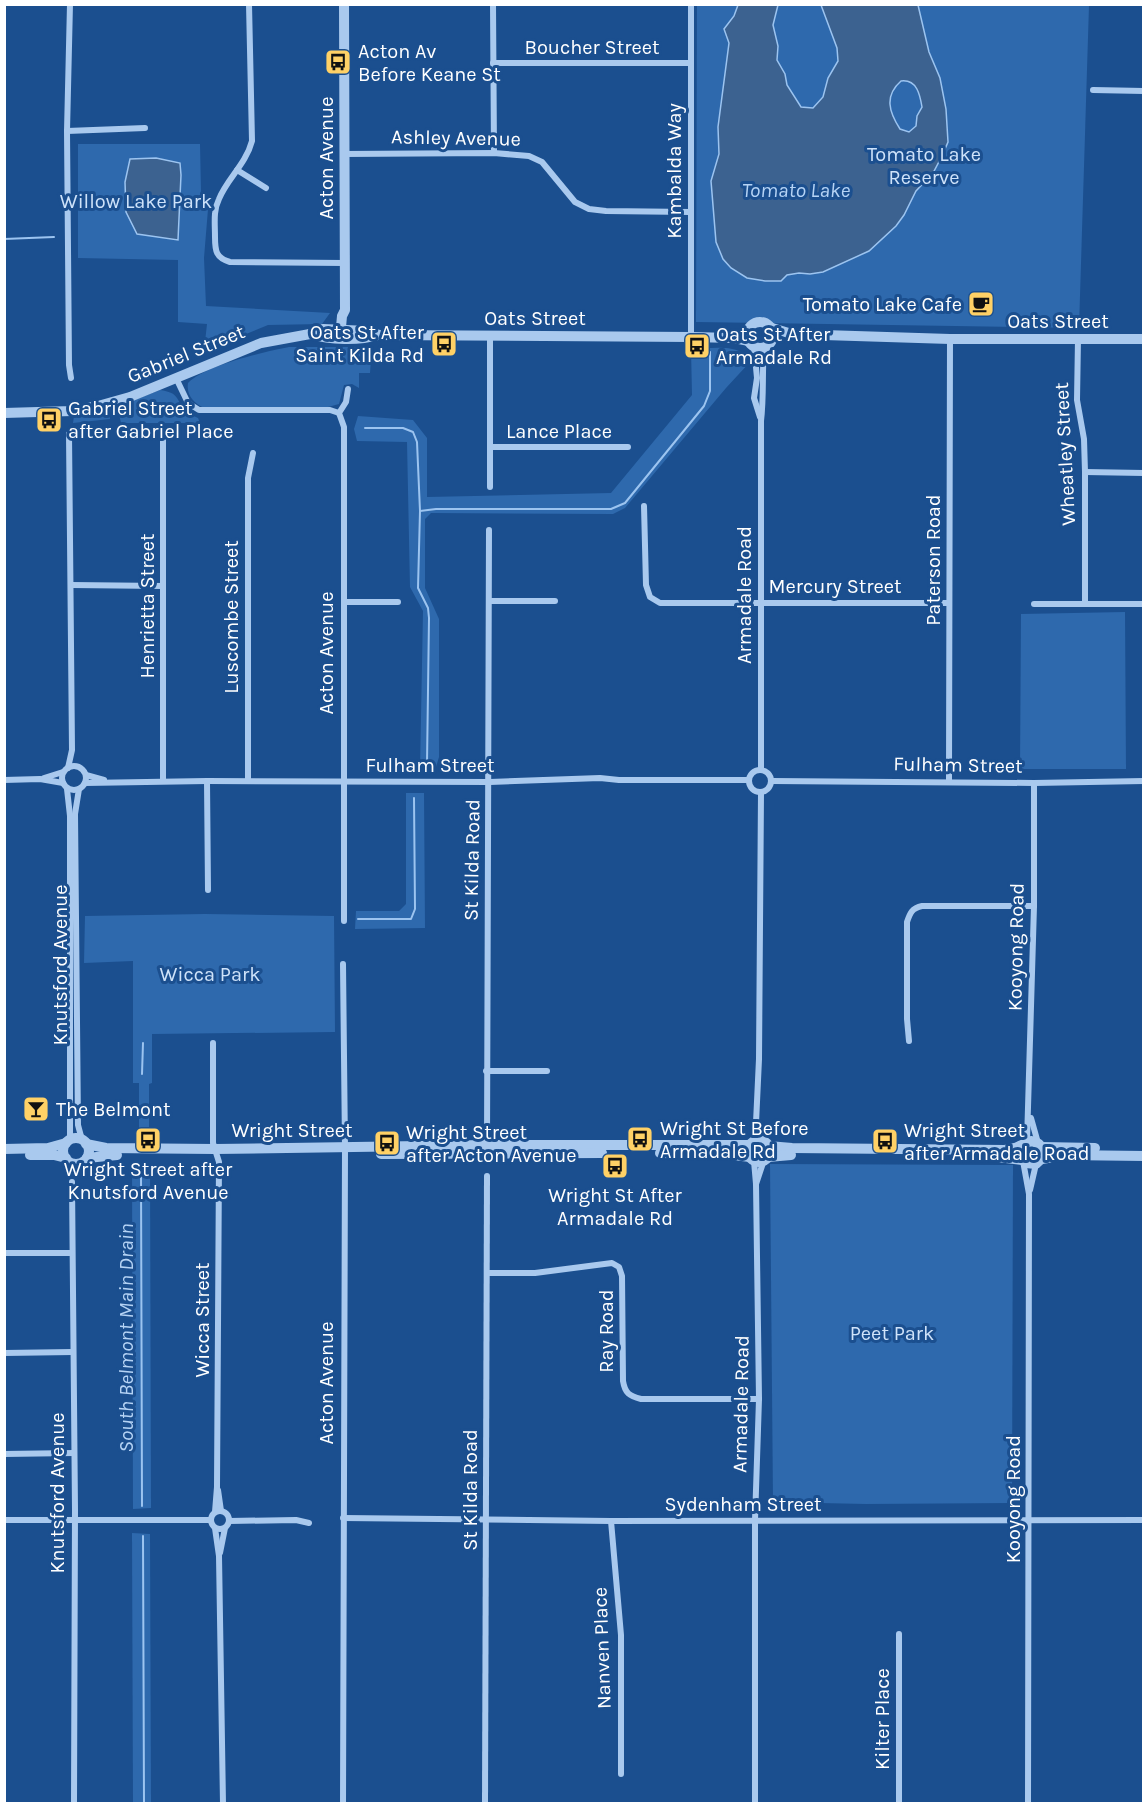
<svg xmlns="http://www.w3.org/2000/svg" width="1148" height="1808" viewBox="0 0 1148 1808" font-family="Karla,sans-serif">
	<rect width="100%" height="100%" fill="#1b4f8f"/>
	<!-- green -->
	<g fill="#2e69ad">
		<polygon points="697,5 1089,5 1079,328 696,322"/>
		<polygon points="78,144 200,144 201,192 209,197 204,258 206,306 330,313 322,324 268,325 204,351 207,324 178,322 178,260 78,258"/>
		<path d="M289,347H372L370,373H359V388L352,384L344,385L339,404L328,407L204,408C194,403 186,395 188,383C205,365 264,352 289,347Z"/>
		<path d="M691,349C710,349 742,342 750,362L726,388L625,508L613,514L431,513L425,519V588L439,619V757L436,767L433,770H420L423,611L410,587L407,442L357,441L354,429L358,416L413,420L427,438V497L611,493L692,395Z"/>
		<path d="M160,390C179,393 176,398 185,412L198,418L200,423H121L118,410L109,412L110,419L73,423L74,416L119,406Z"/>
		<polygon points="1125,612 1126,769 1020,769 1021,614"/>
		<polygon points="406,793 424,793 425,928 355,929 356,911 399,911 406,904"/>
		<polygon points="205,914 334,916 335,1032 152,1034 152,1083 149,1084 149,1139 139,1139 139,1083 133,1083 133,961 84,963 85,916"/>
		<polygon points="150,1163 151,1508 133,1509 132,1164"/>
		<polygon points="770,1164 1013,1165 1012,1503 866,1504 773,1502"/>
		<polygon points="132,1533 150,1534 151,1803 133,1803"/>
	</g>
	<!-- water -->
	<g fill="#3c6290" stroke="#9cc4f0" stroke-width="1.5" fill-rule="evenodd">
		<path d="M738,5H778L773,25L778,46L777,60L785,74L787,85L801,107L813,108L823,97L828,78L838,61L837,48L821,5H918L929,52L940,78L946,109L948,142L942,156L933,173L916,191L904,215L896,226L869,251L823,272L810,274L799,273L787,275L781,281H765L747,278L731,268L723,259L716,242L711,181L719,154L718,127L729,43L724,29L734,16ZM901,81C917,79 920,95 922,107L917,116L916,126L909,132L900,129C889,112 884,96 901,81Z"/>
		<polygon points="156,158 180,163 181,175 178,240 137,234 126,212 125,182 130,159"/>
	</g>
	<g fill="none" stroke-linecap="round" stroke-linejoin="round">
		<!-- stream -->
		<g stroke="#9cc4f0" stroke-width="2">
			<polyline points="4,239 54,237"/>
			<polyline points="365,428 403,428 413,432 417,442 420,511 418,588 428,608 429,618 427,763"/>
			<polyline points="420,511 436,509 611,509 625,503 704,406 710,391 710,352"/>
			<polyline points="358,919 411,919 415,909 414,798"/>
			<polyline points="142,1074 143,1043"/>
			<polyline points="141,1171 142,1506"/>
			<polyline points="143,1536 144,1804"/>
		</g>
		<!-- minor -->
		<g stroke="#a9c9ee" stroke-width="6">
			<polyline points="70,4 67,131 69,365 71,378"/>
			<path d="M249,4L252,141C246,164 227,179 219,199C213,211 215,224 215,237C215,251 216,258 230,262L345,263"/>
			<polyline points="493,4 494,153"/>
			<polyline points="691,4 691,337"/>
			<polyline points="493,63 690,63"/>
			<polyline points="1093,90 1144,91"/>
			<polyline points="67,131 145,128"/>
			<polyline points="344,154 494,153 529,156 542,162 575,202 589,209 606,211 690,212"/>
			<polyline points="237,170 266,188"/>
			<polyline points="1078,339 1077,400 1084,439 1085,472 1085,604"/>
			<polyline points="754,346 757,378 754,398 760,417"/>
			<polyline points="176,378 188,403 199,410 330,410 339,413"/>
			<polyline points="490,447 628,447"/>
			<polyline points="1085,472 1144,473"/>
			<polyline points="490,487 490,336"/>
			<polyline points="644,506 646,585 650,597 660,603 949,603"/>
			<polyline points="71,585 163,586"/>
			<polyline points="489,601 555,601"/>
			<polyline points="344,602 398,602"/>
			<polyline points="1034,604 1144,604"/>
			<circle cx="74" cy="778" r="12"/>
			<polyline points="68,768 72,750 69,434"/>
			<path d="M761,770V421C764,396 762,372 764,347"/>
			<circle cx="760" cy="781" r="11"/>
			<polyline points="86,775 104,780"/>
			<polyline points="44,778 63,772"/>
			<polyline points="4,780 40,779 63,783"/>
			<polyline points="163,781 163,430"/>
			<polyline points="207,781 208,890"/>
			<polyline points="248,781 248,478 253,453"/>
			<polyline points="772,781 1034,783 1144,781"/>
			<polyline points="949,781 950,339"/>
			<polyline points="85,783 207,781 490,782 600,778 619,780 749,780"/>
			<polyline points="67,789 70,816 70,1140"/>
			<polyline points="79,789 75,814 78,1125 82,1140"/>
			<polyline points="344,921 344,427 339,413 346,402 348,389"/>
			<polyline points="343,964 345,1148 343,1804"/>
			<path d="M909,1041L907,1019V922C910,913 912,908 922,906H1034"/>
			<polyline points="213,1043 213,1143 219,1162 217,1487 215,1512"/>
			<polyline points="486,1071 547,1071"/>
			<polyline points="1031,1118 1038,1143"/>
			<polyline points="757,1123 763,1141"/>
			<polyline points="1027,1141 1034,906 1034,783"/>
			<polyline points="753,1142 756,1123 759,1059 761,793"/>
			<polyline points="487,1147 489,530"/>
			<polyline points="754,1161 756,1184 759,1399 755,1520 755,1804"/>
			<polyline points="1023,1161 1029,1194 1028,1804"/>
			<polyline points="72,1182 75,1510 74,1804"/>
			<polyline points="756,1184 764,1160"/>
			<polyline points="1030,1190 1036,1164"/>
			<polyline points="4,1253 72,1253"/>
			<path d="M488,1273H535L612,1263L619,1267L622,1276L623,1381C625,1393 629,1396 641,1399H759"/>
			<polyline points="4,1353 73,1352"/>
			<polyline points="4,1454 74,1453"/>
			<polyline points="218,1490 221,1511"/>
			<circle cx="220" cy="1520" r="9"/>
			<polyline points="343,1518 611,1521 1144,1520"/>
			<polyline points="4,1520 210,1520"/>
			<polyline points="229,1521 296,1520 309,1523"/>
			<polyline points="611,1521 621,1635 621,1774"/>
			<polyline points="215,1528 219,1556 223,1804"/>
			<polyline points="220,1553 225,1528"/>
			<polyline points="485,1804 487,1176"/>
			<polyline points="899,1804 899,1634"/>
		</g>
		<!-- tertiary -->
		<g stroke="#a9c9ee" stroke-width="10">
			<circle cx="760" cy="335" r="13"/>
			<polyline points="772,328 792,334 950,339 1144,339"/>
			<path d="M310,334C330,340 359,341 378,335"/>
			<polyline points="340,338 342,316 345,310 344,4"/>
			<polyline points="4,413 72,411 98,406 130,397 261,343 310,334 323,329 368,331 379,335 691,337 734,338 749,341"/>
			<circle cx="76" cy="1151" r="13"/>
			<circle cx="759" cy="1151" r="11"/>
			<polyline points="86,1144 106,1148 215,1149 487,1145 750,1145"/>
			<path d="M768,1146L792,1148L1005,1150L1015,1148L1031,1141C1044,1143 1047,1155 1036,1164L1026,1163L1019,1155L1021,1146"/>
			<polyline points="1042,1147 1095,1148"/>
			<polyline points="4,1149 48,1148 66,1143"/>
			<polyline points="660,1153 725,1154 750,1157"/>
			<polyline points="381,1154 602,1153"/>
			<polyline points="30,1155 54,1155 66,1158"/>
			<polyline points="989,1156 1022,1160"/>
			<polyline points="768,1157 791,1155"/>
			<polyline points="87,1158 117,1155"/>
			<polyline points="1042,1159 1064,1155 1144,1156"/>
		</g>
	</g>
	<!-- icons -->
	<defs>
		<symbol id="bus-square" viewBox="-11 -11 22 22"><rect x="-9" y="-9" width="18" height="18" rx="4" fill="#ffd166" stroke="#1b4f8f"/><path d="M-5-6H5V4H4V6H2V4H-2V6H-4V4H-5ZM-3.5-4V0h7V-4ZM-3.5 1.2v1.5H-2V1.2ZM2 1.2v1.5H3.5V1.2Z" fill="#111"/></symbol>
		<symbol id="cafe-square" viewBox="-11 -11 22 22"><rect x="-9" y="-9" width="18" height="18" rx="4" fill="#ffd166" stroke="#1b4f8f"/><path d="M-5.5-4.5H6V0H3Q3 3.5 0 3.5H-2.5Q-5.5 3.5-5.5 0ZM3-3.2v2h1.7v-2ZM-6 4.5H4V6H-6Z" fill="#111"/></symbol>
		<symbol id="bar-square" viewBox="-11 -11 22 22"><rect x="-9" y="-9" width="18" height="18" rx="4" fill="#ffd166" stroke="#1b4f8f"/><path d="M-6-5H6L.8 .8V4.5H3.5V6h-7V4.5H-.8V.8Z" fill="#111"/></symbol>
	</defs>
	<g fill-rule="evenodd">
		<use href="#bus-square" x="323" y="47" width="30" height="30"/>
		<use href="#cafe-square" x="966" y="289" width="30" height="30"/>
		<use href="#bus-square" x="429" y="329" width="30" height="30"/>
		<use href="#bus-square" x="682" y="331" width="30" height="30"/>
		<use href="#bus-square" x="34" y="405" width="30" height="30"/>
		<use href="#bar-square" x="21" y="1094" width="30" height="30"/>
		<use href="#bus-square" x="625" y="1124" width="30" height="30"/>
		<use href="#bus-square" x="133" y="1125" width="30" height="30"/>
		<use href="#bus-square" x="870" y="1126" width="30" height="30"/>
		<use href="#bus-square" x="372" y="1128" width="30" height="30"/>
		<use href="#bus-square" x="600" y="1151" width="30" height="30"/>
	</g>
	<g text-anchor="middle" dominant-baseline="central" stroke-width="6" stroke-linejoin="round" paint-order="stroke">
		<!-- street labels -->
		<g font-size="20" fill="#fff" stroke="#1b4f8f">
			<text x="592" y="47">Boucher Street</text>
			<text transform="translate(456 138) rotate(1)">Ashley Avenue</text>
			<text transform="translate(326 158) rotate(-90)">Acton Avenue</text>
			<text transform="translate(674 171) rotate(-90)">Kambalda Way</text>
			<text x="535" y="318">Oats Street</text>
			<text x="1058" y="321">Oats Street</text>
			<text transform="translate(186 354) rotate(-22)">Gabriel Street</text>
			<text x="559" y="431">Lance Place</text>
			<text transform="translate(1065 454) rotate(-93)">Wheatley Street</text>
			<text transform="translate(933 560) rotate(-90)">Paterson Road</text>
			<text x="835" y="586">Mercury Street</text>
			<text transform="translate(744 595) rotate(-90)">Armadale Road</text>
			<text transform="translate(147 606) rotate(-90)">Henrietta Street</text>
			<text transform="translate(231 617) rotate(-90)">Luscombe Street</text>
			<text transform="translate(326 653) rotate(-90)">Acton Avenue</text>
			<text x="430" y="765">Fulham Street</text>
			<text transform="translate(958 765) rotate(1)">Fulham Street</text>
			<text transform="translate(472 860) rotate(-89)">St Kilda Road</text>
			<text transform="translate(1016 947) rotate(-89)">Kooyong Road</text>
			<text transform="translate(60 965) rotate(-90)">Knutsford Avenue</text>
			<text x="292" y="1130">Wright Street</text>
			<text transform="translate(202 1320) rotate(-90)">Wicca Street</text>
			<text transform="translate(606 1331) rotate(-90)">Ray Road</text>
			<text transform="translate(326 1383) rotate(-90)">Acton Avenue</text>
			<text transform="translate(741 1404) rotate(-89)">Armadale Road</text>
			<text transform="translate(470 1490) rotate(-90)">St Kilda Road</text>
			<text transform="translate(57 1493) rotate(-90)">Knutsford Avenue</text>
			<text transform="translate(1013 1499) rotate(-90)">Kooyong Road</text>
			<text x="743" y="1504">Sydenham Street</text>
			<text transform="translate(602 1648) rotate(-92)">Nanven Place</text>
			<text transform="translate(882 1719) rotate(-90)">Kilter Place</text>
		</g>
		<!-- poi labels -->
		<g font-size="20" fill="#fff" stroke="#1b4f8f" text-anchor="start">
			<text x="358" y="51">Acton Av<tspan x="358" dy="23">Before Keane St</tspan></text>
			<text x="962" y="304" text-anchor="end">Tomato Lake Cafe</text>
			<text x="424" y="332" text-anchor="end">Oats St After<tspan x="424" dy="23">Saint Kilda Rd</tspan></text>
			<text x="716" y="334">Oats St After<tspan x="716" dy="23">Armadale Rd</tspan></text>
			<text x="68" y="408">Gabriel Street<tspan x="68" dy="23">after Gabriel Place</tspan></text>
			<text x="56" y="1109">The Belmont</text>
			<text x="660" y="1128">Wright St Before<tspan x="660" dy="23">Armadale Rd</tspan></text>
			<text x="904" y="1130">Wright Street<tspan x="904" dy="23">after Armadale Road</tspan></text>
			<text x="406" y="1132">Wright Street<tspan x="406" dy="23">after Acton Avenue</tspan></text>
			<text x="148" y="1169" text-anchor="middle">Wright Street after<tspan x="148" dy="23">Knutsford Avenue</tspan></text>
			<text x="615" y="1195" text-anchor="middle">Wright St After<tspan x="615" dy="23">Armadale Rd</tspan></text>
		</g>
		<!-- park labels -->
		<g font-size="20" fill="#cfe3fa" stroke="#1b4f8f">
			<text x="924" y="154">Tomato Lake<tspan x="924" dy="23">Reserve</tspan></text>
			<text x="136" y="201">Willow Lake Park</text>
			<text x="210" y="974">Wicca Park</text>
			<text x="892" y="1333">Peet Park</text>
		</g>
		<!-- water labels -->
		<g font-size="21" font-style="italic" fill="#b5d3f5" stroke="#1b4f8f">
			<text x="796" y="190">Tomato Lake</text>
			<text transform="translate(126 1338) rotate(-90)">South Belmont Main Drain</text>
		</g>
	</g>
	<!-- border -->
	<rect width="1148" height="1808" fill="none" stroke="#ffffff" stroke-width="12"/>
</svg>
